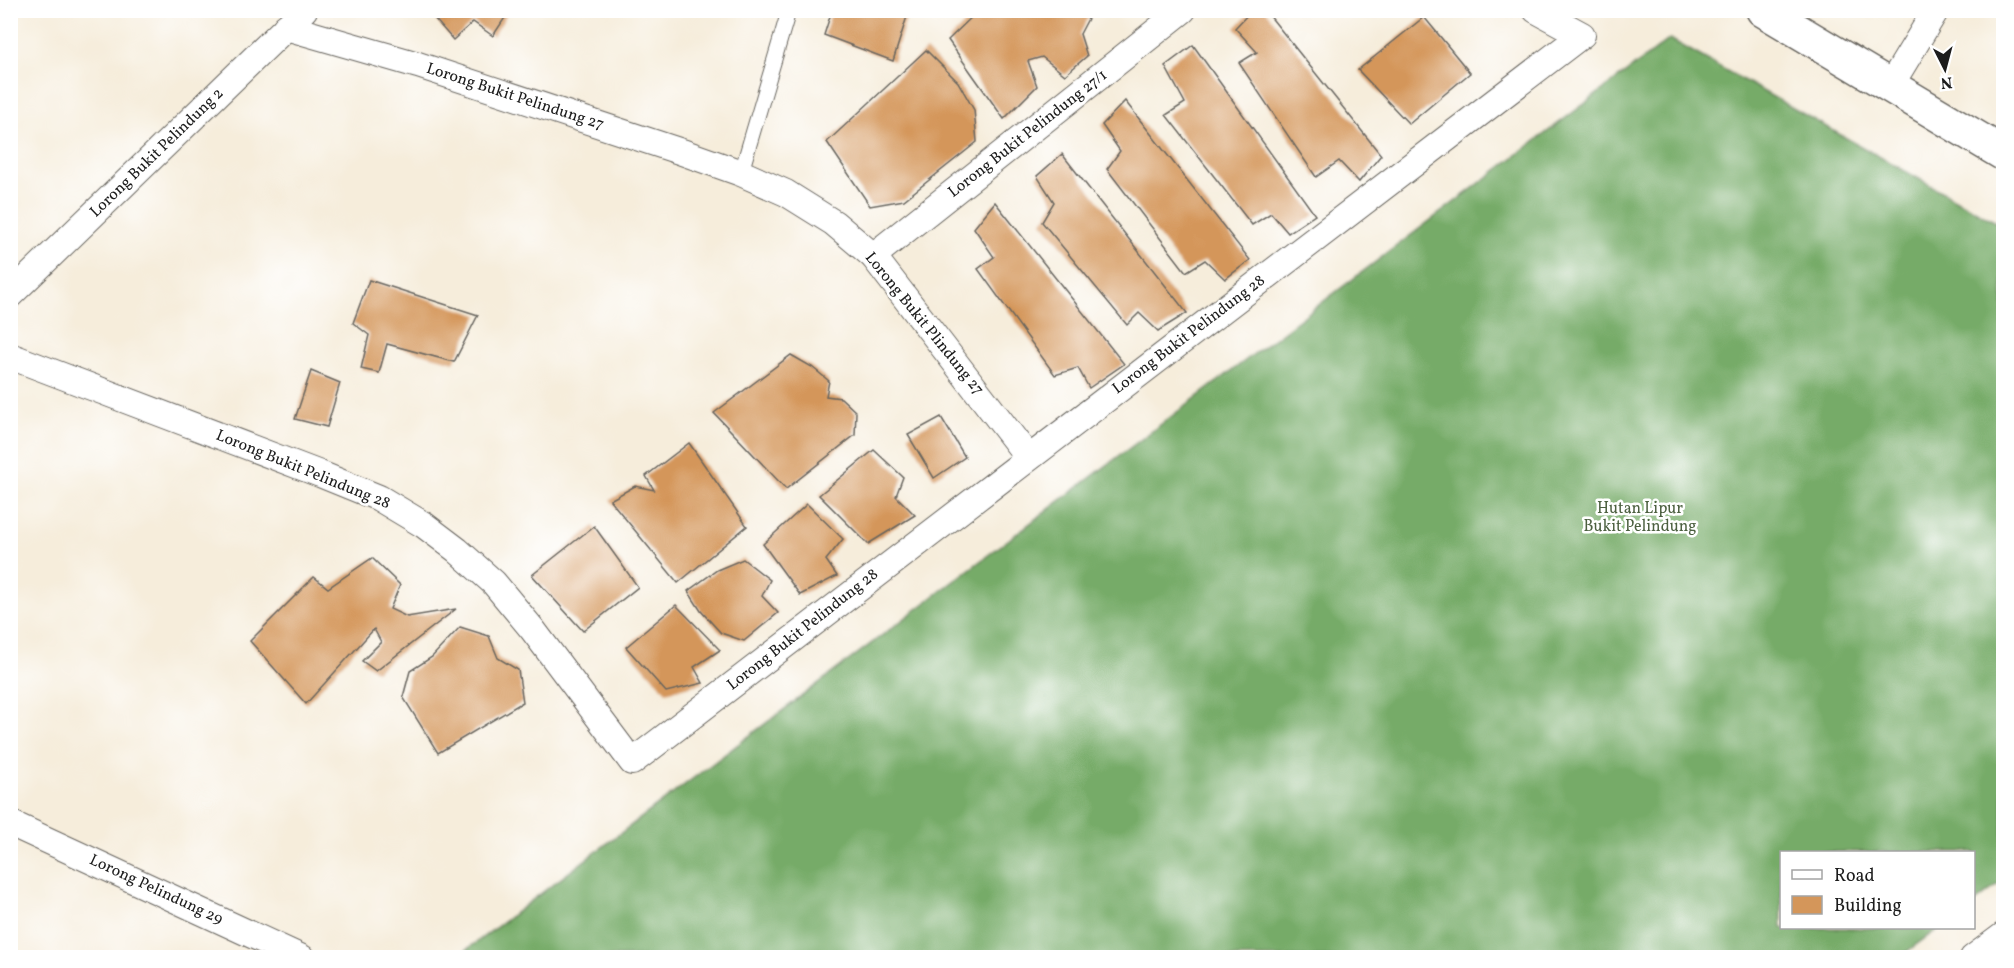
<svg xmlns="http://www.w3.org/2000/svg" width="2014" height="968" viewBox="0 0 2014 968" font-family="Vollkorn,serif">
	<rect width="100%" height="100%" fill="#fff"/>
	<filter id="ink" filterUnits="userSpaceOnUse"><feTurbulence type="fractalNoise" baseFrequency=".0167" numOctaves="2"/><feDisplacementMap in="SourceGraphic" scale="12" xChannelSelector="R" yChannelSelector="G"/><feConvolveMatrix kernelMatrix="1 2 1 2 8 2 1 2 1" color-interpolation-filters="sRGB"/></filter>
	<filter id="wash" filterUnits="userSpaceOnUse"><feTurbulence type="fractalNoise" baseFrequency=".008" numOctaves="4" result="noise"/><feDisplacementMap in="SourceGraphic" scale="24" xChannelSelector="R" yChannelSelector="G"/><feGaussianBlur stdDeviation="1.35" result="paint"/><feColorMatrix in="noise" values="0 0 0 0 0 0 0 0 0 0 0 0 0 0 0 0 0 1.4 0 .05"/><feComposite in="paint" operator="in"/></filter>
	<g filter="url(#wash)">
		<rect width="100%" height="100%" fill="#f6eddb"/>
		<!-- forest -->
		<polygon fill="#76ab68" stroke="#496442" stroke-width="1.5" points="1670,39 2003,226 2003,881 1974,903 1974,852 1782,852 1782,928 1939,928 1898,958 457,957"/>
		<g id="blocks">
			<!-- building -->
			<g fill="#d4965a">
				<polygon points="427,10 510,10 493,36 473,22 453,40"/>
				<polygon points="832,10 909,10 893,61 824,35"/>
				<polygon points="979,10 1088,10 1091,13 1080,34 1087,56 1065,75 1042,57 1028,61 1037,86 1004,119 948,40"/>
				<polygon points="1252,10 1265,10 1381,155 1359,182 1339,161 1316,177 1239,63 1257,52 1235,28"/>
				<polygon points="1424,17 1470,73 1409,124 1358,70"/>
				<polygon points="1193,45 1315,215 1288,233 1271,213 1252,225 1166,115 1185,103 1165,66"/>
				<polygon points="926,50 958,82 974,110 977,142 904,200 870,206 827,142"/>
				<polygon points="1125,101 1250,260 1225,279 1205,260 1186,272 1107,169 1120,151 1102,125"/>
				<polygon points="1062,154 1187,313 1158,331 1139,313 1127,325 1042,222 1054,202 1037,176"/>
				<polygon points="995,202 1124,364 1089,388 1078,368 1055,375 978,269 994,257 974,228"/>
				<polygon points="369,280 478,315 454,362 387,344 379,373 361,369 369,335 353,323"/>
				<polygon points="791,355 812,367 829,381 826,396 841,398 856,412 855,435 786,489 714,413"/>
				<polygon points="311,371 340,383 327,427 295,419"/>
				<polygon points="941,417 965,457 934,478 908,435"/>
				<polygon points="689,443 747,526 678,583 610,500 635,486 654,490 646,476"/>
				<polygon points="874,450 903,477 896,496 915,515 868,544 819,495"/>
				<polygon points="807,504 843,539 826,560 837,576 800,595 763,544"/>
				<polygon points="594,526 638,587 583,631 532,575"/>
				<polygon points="372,558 400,585 390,609 407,617 456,609 376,671 362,661 381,642 374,629 306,704 250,641 314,577 328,588"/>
				<polygon points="743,559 770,580 762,596 778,613 744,641 721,633 701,611 688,591 717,570"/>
				<polygon points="676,605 720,650 694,667 703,683 666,692 626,647"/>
				<polygon points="460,627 489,636 498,658 518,670 523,702 438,753 403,697 410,671 432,657"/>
			</g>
		</g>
	</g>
	<g filter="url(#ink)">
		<use href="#blocks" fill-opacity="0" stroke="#68655f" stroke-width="1.5"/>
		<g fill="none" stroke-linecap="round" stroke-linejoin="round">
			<defs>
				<polyline id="service" points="741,173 789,10"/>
				<g id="minor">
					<polyline points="286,27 418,65 682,152 741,173 786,193 834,223 873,256 1028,457"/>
					<polyline points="1890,86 1936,10"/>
					<polyline points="873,256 1183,10"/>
					<polyline points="10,295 304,10"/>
					<polyline points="10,356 320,474 379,498 424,525 457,550 494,583 533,630 632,762 1582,35 1536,10"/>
					<polyline points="10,823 302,958"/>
					<polyline points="1973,958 2004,935"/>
				</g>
				<polyline id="secondary" points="1763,10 2004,154"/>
			</defs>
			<!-- service casing -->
			<use href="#service" stroke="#68655f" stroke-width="16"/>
			<!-- minor casing -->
			<use href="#minor" stroke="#68655f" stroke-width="28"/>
			<!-- secondary casing -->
			<use href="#secondary" stroke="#68655f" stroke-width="36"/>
			<!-- service -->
			<use href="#service" stroke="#fff" stroke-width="14"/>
			<!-- minor -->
			<use href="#minor" stroke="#fff" stroke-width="26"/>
			<!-- secondary -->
			<use href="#secondary" stroke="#fff" stroke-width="33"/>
		</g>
	</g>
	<g text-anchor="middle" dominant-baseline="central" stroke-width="5" stroke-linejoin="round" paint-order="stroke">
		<!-- street labels -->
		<g font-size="16" fill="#1c1c1c" stroke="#fff">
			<text transform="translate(515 97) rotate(18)">Lorong Bukit Pelindung 27</text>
			<text transform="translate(1028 134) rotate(-38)">Lorong Bukit Pelindung 27/1</text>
			<text transform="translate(157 153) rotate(-44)">Lorong Bukit Pelindung 2</text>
			<text transform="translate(924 324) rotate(51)">Lorong Bukit Plindung 27</text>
			<text transform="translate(1189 335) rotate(-37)">Lorong Bukit Pelindung 28</text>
			<text transform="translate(303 470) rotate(22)">Lorong Bukit Pelindung 28</text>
			<text transform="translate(803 630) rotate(-38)">Lorong Bukit Pelindung 28</text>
			<text transform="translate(156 890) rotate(25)">Lorong Pelindung 29</text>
		</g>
		<!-- park labels -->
		<g font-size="16" fill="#4c6040" stroke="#fff">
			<text x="1640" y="509">Hutan Lipur<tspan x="1640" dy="18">Bukit Pelindung</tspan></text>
		</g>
	</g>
	<!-- margin -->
	<rect width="2014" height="968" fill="none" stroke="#fff" stroke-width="36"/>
	<!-- legend -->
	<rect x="1780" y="851" width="195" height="78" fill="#ffffff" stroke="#a4a4a4" stroke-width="1.5"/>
	<rect x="1792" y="870" width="30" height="9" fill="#ffffff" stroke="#a4a4a4" stroke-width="1.5"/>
	<text x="1834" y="881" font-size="18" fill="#1c1c1c">Road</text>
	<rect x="1792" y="896" width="30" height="18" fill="#d4965a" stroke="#a4a4a4" stroke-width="1.5"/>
	<text x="1834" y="911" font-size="18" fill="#1c1c1c">Building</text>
	<!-- north arrow -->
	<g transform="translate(1945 69) rotate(174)" stroke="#ffffff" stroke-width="4.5" paint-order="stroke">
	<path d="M0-4.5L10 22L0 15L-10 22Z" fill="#1c1c1c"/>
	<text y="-9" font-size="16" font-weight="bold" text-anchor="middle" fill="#1c1c1c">N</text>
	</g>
</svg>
